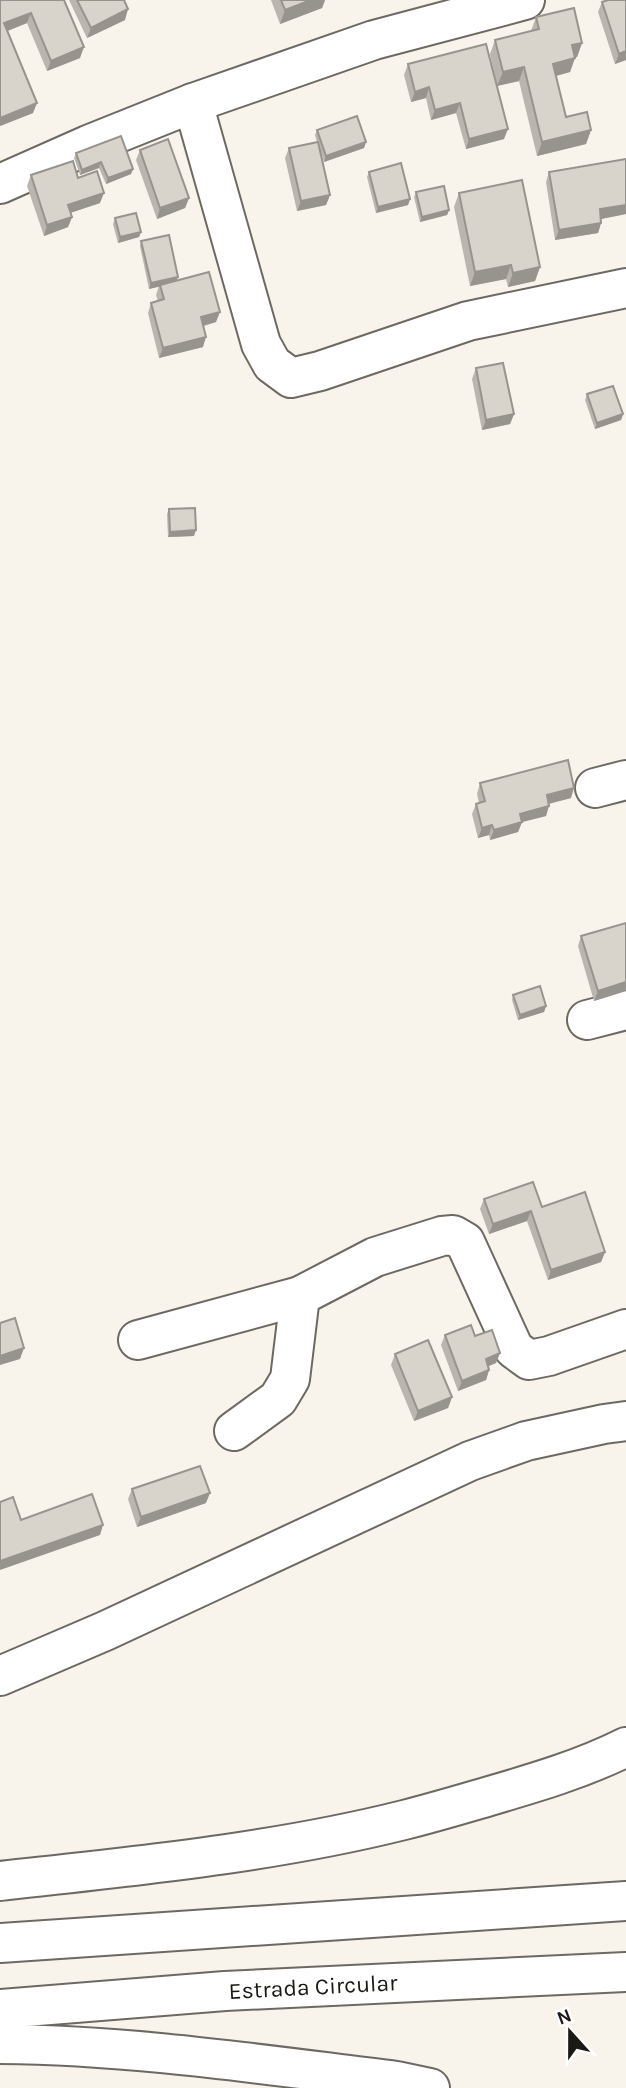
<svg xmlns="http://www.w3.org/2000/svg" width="626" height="2088" viewBox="0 0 626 2088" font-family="Karla,sans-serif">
	<rect width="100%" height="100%" fill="#f8f3eb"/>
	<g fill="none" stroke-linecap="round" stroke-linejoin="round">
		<defs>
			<g id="minor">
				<polyline points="193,103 261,344 272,364 291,378 320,371 468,321 626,288"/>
				<polyline points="0,184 88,145 193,103 374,40 525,0"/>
				<polyline points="595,788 626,780"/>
				<polyline points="587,1020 626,1010"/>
				<polyline points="138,1340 300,1296"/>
				<polyline points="234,1431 278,1399 290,1379 300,1296 375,1257 442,1236 453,1235 465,1242 514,1349 529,1360 549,1356 626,1329"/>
				<polyline points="0,1676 105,1631 470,1461 526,1441 604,1424 626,1421"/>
			</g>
			<g id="primary">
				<polyline points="0,1943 626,1901"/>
				<polyline points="0,2009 225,1991 626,1972"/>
			</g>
			<g id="trunk">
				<path d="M0,1881C135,1866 272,1853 404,1820C428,1814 452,1807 476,1800C527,1785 578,1771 626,1747"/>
				<path d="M0,2044C133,2045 265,2065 397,2081L430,2088"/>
			</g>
		</defs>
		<!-- minor casing -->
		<use href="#minor" stroke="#6d6962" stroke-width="42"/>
		<!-- primary casing -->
		<use href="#primary" stroke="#6d6962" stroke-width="42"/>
		<!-- trunk casing -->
		<use href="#trunk" stroke="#6d6962" stroke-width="42"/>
		<!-- minor -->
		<use href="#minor" stroke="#fff" stroke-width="38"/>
		<!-- primary -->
		<use href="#primary" stroke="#fff" stroke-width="38"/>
		<!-- trunk -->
		<use href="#trunk" stroke="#fff" stroke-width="38"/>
	</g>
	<!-- wall -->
	<g fill="#bab5af">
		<polygon points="0,0 64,0 80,58 47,71 27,23 7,31 33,113 0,126"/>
		<polygon points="69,0 124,0 125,20 87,38"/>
		<polygon points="271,0 325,0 322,8 280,24"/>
		<polygon points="602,2 626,60 615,64 598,12"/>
		<polygon points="536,17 582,43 577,57 575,57 570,72 556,76 566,117 591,130 586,144 537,156 519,81 497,86 490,54 495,40 531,31"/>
		<polygon points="486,44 504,139 466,149 456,113 431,120 426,98 411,102 404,75 408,64"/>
		<polygon points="317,130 366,142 364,148 324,162 321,152 330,195 326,205 297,211 285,158 289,148 317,142 315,135"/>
		<polygon points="140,150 189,198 185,208 157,219 136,160"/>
		<polygon points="76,153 133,169 131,174 106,184 99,168 80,175 74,158"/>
		<polygon points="626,159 626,214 601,219 601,223 598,233 555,240 546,182 549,172"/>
		<polygon points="369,172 410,199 408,205 376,213 367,177"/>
		<polygon points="31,175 78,178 100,203 70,213 72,217 68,227 44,236 27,186"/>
		<polygon points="416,192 449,210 447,215 420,222 414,197"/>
		<polygon points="459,193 540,267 535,281 508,287 506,279 470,286 454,207"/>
		<polygon points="115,218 141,232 139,237 118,243 113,224"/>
		<polygon points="141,241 216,322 204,326 203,347 159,358 148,313 151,303 158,301 156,295 159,286 149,289 140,246"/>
		<polygon points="476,368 514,414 510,424 482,430 472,379"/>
		<polygon points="587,394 623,414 621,420 595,429 585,400"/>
		<polygon points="169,509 194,536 168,537 167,514"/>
		<polygon points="480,783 571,798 549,804 546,816 522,822 518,832 490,840 489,835 478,838 472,814 476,804 479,803 477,794"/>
		<polygon points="626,923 626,991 594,1001 578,946 581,936"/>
		<polygon points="513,995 546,1006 544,1012 518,1020 512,1000"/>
		<polygon points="484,1199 542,1207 605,1252 601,1262 548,1280 527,1221 489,1234 480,1209"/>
		<polygon points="445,1335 475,1336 500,1353 496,1363 488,1366 489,1370 486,1380 458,1391 441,1345"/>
		<polygon points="395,1354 452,1397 448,1408 414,1421 391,1365"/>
		<polygon points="132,1489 206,1503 137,1527 128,1499"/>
	</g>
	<!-- shaded-wall -->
	<g fill="#97948e">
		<polygon points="311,0 325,0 322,8 280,24 285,10"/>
		<polygon points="128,9 125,20 87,38 91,28"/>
		<polygon points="31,13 27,23 0,34 4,23"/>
		<polygon points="582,43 577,57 567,59 572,45"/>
		<polygon points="84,47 80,58 47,71 51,61"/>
		<polygon points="626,51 626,60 615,64 619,54"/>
		<polygon points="575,58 570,72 548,78 553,64"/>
		<polygon points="524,67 519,81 497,86 503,72"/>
		<polygon points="429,87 426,98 411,102 415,92"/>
		<polygon points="37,103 33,113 0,126 0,118"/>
		<polygon points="460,103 456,113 431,120 435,110"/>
		<polygon points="508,129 504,139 466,149 469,139"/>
		<polygon points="591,130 586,144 537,156 542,142"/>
		<polygon points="366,142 364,148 324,162 326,156"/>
		<polygon points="101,162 99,168 80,175 82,170"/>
		<polygon points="133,169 131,174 106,184 108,178"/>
		<polygon points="104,193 100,203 64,215 68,205"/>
		<polygon points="330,195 326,205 297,211 301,201"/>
		<polygon points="189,198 185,208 157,219 160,208"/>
		<polygon points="410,199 408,205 376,213 378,207"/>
		<polygon points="626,205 626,214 596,220 600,209"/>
		<polygon points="449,210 447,215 420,222 422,217"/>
		<polygon points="72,217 68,227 44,236 47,225"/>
		<polygon points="601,223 598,233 555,240 559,230"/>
		<polygon points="141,232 139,237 118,243 120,237"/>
		<polygon points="511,265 506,279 470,286 475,272"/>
		<polygon points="540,267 535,281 508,287 513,273"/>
		<polygon points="178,277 176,283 149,289 151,283"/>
		<polygon points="220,312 216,322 198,327 201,317"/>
		<polygon points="206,337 203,347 159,358 163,348"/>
		<polygon points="514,414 510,424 482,430 486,420"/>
		<polygon points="623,414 621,420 595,429 597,423"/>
		<polygon points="196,530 194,536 168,537 170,532"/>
		<polygon points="574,788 571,798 543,805 547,795"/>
		<polygon points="549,806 546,816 522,822 518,832 490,840 494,830 520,814"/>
		<polygon points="492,825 489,835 478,838 482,828"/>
		<polygon points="626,982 626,991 594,1001 598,991"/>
		<polygon points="546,1006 544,1012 518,1020 520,1015"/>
		<polygon points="531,1211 527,1221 489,1234 493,1224"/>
		<polygon points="605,1252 601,1262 548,1280 551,1270"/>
		<polygon points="24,1348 20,1359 0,1365 0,1356"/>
		<polygon points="500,1353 496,1363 482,1369 486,1359"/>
		<polygon points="489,1370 486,1380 458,1391 462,1381"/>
		<polygon points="452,1397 448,1408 414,1421 418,1411"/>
		<polygon points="210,1493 206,1503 137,1527 141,1517"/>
		<polygon points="103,1525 100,1535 0,1570 0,1561"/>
	</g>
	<!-- building -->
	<g fill="#d8d3cb" stroke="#97948e" stroke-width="2">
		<polygon points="0,0 64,0 84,47 51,61 31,13 4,23 37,103 0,118"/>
		<polygon points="77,0 124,0 128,9 91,28"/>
		<polygon points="281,0 311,0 285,10"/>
		<polygon points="608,0 626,0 626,51 619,54 602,2"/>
		<polygon points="574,8 582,43 572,45 575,58 553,64 566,117 587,112 591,130 542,142 524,67 503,72 495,40 539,29 536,17"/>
		<polygon points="486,44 508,129 469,139 460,103 435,110 429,87 415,92 408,64"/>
		<polygon points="357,116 366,142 326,156 317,130"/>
		<polygon points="121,136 133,169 108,178 101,162 82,170 76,153"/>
		<polygon points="168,139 189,198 160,208 140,150"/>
		<polygon points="318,142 330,195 301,201 289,148"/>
		<polygon points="626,159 626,205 600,209 601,223 559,230 549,172"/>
		<polygon points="73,161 78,178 97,171 104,193 68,205 72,217 47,225 31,175"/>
		<polygon points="401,163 410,199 378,207 369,172"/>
		<polygon points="522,180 540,267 513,273 511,265 475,272 459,193"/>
		<polygon points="444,186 449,210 422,217 416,192"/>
		<polygon points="136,213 141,232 120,237 115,218"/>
		<polygon points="169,235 178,277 151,283 141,241"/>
		<polygon points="209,272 220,312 201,317 206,337 163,348 151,303 164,299 160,285"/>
		<polygon points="503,363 514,414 486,420 476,368"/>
		<polygon points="613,386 623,414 597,423 587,394"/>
		<polygon points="195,508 196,530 170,532 169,509"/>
		<polygon points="568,760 574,788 547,795 549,806 520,814 522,822 494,830 492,825 482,828 476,804 485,801 480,783"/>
		<polygon points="626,923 626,982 598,991 581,936"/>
		<polygon points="540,986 546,1006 520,1015 513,995"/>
		<polygon points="533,1182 542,1207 585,1192 605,1252 551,1270 531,1211 493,1224 484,1199"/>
		<polygon points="15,1318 24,1348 0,1356 0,1323"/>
		<polygon points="471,1325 475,1336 492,1330 500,1353 486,1359 489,1370 462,1381 445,1335"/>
		<polygon points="428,1340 452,1397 418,1411 395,1354"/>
		<polygon points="200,1466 210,1493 141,1517 132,1489"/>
		<polygon points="92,1494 103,1525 0,1561 0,1502 13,1497 21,1520"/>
	</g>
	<g text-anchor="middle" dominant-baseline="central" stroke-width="6" stroke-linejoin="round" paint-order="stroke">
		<!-- street labels -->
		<g font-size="23" fill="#1b1916" stroke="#fff">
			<text transform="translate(313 1987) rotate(-3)">Estrada Circular</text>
		</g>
	</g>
	<!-- north arrow -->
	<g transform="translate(570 2032) rotate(339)" stroke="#ffffff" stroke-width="5" paint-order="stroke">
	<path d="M0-5L12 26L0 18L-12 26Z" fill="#1b1916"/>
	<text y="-10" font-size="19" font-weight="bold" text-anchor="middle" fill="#1b1916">N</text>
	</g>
</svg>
